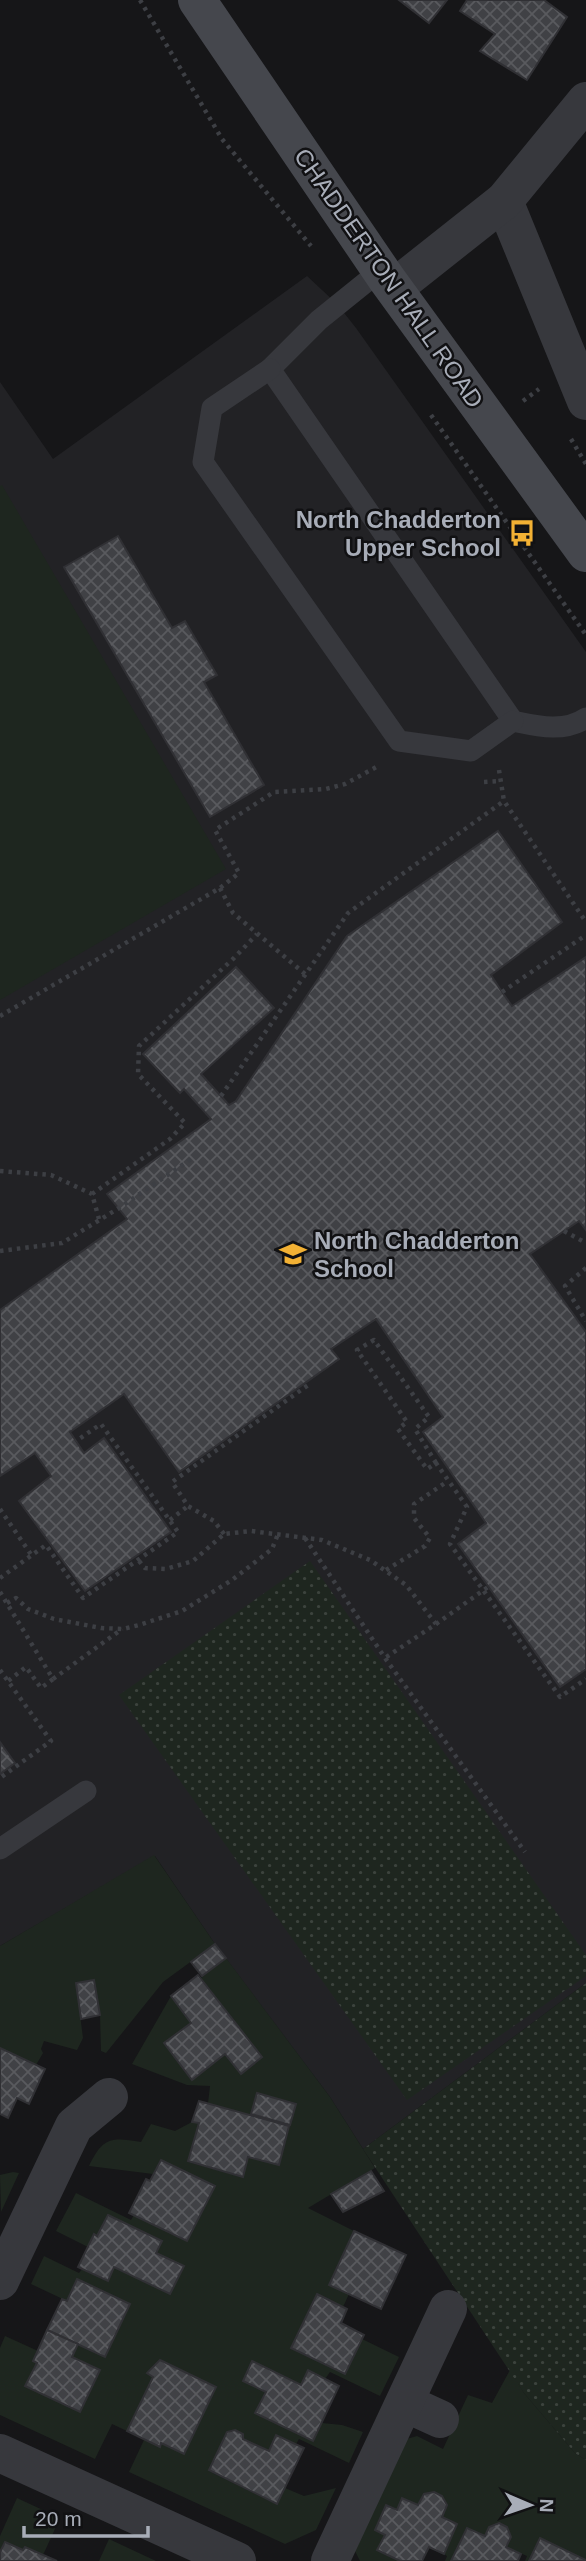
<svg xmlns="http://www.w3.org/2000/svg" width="586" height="2561" viewBox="0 0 586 2561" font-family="Helvetica,sans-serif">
	<defs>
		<pattern id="park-dots" width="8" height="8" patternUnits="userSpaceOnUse" patternTransform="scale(1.75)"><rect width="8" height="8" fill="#1e261f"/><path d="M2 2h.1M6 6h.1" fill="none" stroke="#3c433d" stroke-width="1.8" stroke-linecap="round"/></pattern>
		<pattern id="building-cross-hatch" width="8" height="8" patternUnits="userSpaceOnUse" patternTransform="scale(1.75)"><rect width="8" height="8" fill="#404145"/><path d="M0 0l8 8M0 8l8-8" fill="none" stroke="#595a5e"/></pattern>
	</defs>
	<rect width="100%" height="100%" fill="#161618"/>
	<!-- built -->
	<polygon fill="#222225" points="307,276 337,304 356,328 586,652 586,1983 363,2149 330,2097 215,1944 155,1856 0,1946 0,382 53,459"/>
	<!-- green -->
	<g fill="#1e261f">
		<polygon points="2,485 226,869 0,1000 0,486"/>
		<polygon points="154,1855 215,1944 163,1982 106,2053 101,2051 100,2015 93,1980 76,1983 83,2038 77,2050 44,2041 41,2049 43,2053 36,2065 0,2048 0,1946"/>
		<path d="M226,1958L330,2097L375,2168L308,2208L354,2231L329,2285L349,2294L343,2307L317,2295L291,2348L345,2374L362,2339L399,2357L380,2396L330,2372L325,2379L308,2371L301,2385L252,2362L243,2381L266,2392L256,2413L312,2440L322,2423L342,2425L363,2432L349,2463L299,2439L296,2444L276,2435L269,2451L243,2439V2434L235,2430L227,2432L209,2471L276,2504L285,2488L304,2496L336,2488L316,2530L285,2544L129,2472L144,2440L159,2447L161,2443L184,2454L216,2387L160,2360L147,2373L153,2377L127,2431L112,2424L95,2459L0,2415V2348L5,2336L38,2351L33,2361L37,2363L26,2386L99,2370L72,2357L78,2344L105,2357L130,2304L77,2279L67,2301L31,2284L44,2256L79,2273L82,2269L107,2281L114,2267L170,2294L184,2267L156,2253L161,2241L108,2215L97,2236L94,2234L88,2247L56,2231L76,2193L131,2220L134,2215L187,2241L214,2186L161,2160L153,2174L89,2166C103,2137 111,2137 141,2142L151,2124L175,2131L192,2122L199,2123L188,2162L242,2177L248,2157L279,2165L296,2103L257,2093L250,2116L208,2103L210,2086L187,2085L132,2064L171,1996L191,2023L164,2044L192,2080L225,2054L261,2057L201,1978Z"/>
		<polygon points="13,2172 19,2173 1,2212 0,2175"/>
		<polygon points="510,2370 524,2393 575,2453 586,2460 586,2560 525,2561 527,2556 506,2547 511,2536 507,2527 498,2523 489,2527 485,2536 467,2528 451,2561 445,2561 447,2556 444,2554 457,2524 442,2517 447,2505 442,2496 433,2492 424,2494 418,2505 402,2498 397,2510 375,2530 385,2535 377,2550 400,2561 360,2561 354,2549 403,2440 417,2436 443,2449 468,2395 492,2403"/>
		<polygon points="17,2498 60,2518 43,2555 26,2547 23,2550 5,2542 0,2552 0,2536"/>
		<polygon points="109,2539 156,2561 99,2561"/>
	</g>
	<!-- park -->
	<g fill="url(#park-dots)">
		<polygon points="310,1561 586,1955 586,1976 407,2100 119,1695"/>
		<polygon points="586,1983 586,2460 575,2453 524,2393 363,2149"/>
	</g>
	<!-- building -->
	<g fill="url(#building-cross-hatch)" stroke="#303034" stroke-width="2">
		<polygon points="399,0 447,0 429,23"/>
		<polygon points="467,0 544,0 567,17 527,80 480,51 495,34 460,11"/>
		<polygon points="118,536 172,628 185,621 217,675 204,682 264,785 210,817 64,567"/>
		<polygon points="498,831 562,922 491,975 502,992 512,1006 586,957 586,1230 579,1221 530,1254 586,1332 586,1669 560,1687 458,1544 486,1523 423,1432 443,1417 376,1319 331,1349 339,1359 179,1472 124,1394 70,1432 84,1453 104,1438 171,1532 85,1591 19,1501 51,1476 35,1453 0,1476 0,1310 127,1219 107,1194 211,1119 184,1089 180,1093 143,1054 236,967 274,1008 201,1074 229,1105 236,1101 347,936"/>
		<polygon points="0,1742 15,1763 0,1774"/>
		<polygon points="215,1944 226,1958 202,1976 191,1962"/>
		<polygon points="198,1975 262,2057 241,2074 225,2054 192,2080 164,2043 191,2023 171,1996"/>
		<polygon points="94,1980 100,2015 81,2019 76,1983"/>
		<polygon points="0,2048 45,2069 29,2104 17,2098 8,2118 0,2114"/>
		<polygon points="257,2093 296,2104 290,2125 251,2114"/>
		<polygon points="199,2101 289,2126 279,2165 248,2157 243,2177 188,2161 199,2123 192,2122"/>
		<polygon points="161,2160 215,2186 187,2241 129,2213 146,2179 150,2181"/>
		<polygon points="371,2171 384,2191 343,2212 331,2194"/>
		<polygon points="108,2215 162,2241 156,2253 184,2266 170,2294 114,2267 108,2281 78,2267 94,2234 97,2236"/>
		<polygon points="354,2231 406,2255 381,2309 329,2285"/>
		<polygon points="77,2279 130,2304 105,2357 47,2330 62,2299 67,2301"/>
		<polygon points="317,2294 347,2309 341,2323 364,2335 345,2374 291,2348"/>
		<polygon points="47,2330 78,2344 72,2357 100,2370 80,2412 25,2386 37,2363 33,2361"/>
		<polygon points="160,2360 216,2387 184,2454 161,2443 160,2447 127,2431 153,2377 147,2373"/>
		<polygon points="252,2361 301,2385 308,2370 339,2386 313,2441 255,2413 266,2392 243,2381"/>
		<polygon points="235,2430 243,2434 243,2439 269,2451 276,2435 304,2448 277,2504 209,2470 227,2432"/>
		<polygon points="434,2492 442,2496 447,2505 442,2517 457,2524 444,2554 429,2547 422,2561 400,2561 377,2550 385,2535 375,2530 386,2505 397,2510 402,2498 418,2505 424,2494"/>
		<polygon points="499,2523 507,2527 511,2537 506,2547 521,2554 518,2561 451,2561 467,2528 485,2536 489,2527"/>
		<polygon points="540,2538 586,2560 586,2561 529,2561"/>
		<polygon points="5,2542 23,2550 25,2547 57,2561 0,2561 0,2552"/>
	</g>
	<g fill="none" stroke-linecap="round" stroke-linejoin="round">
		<!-- path -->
		<g stroke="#3d3f44" stroke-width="4.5" stroke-dasharray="3.5 5" stroke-linecap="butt">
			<polyline points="140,0 222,139 311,246"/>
			<polyline points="523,401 539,389"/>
			<polyline points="431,415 586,635"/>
			<polyline points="571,439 586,464"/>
			<polyline points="499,770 504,801 586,922"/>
			<polyline points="484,782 501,781"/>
			<polyline points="220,888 233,913 305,974"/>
			<polyline points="502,992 586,935"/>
			<polyline points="0,1016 220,888 239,873 215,830 274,792 326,789 345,784 380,765"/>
			<polyline points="221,1096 348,913 504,801"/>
			<polyline points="0,1171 51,1175 92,1194 99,1219"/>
			<polyline points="92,1194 170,1139 185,1123 138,1074 139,1046 234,958 257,934"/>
			<polyline points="564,1231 586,1243"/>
			<polyline points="0,1251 62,1243 119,1208 191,1159"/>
			<polyline points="586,1268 565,1286 586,1321"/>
			<polyline points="436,1463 415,1429 429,1417 374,1340 357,1350 407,1422 398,1429 427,1469 436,1463 467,1507 450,1544 560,1697 586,1679"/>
			<polyline points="0,1509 32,1556"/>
			<polyline points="170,1520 188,1506"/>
			<polyline points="224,1534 214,1521 188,1506 172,1482 311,1383"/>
			<polyline points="305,1538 385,1658 525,1852"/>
			<polyline points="139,1561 145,1568 166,1569 193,1561 224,1534 251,1531 322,1540 370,1560 406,1585 436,1624 385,1658"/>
			<polyline points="386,1570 425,1546 430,1538 414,1518 414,1504 448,1481"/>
			<polyline points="0,1578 46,1545 83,1598 178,1532 101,1424 76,1441"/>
			<polyline points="0,1592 53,1679 41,1688 26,1667 8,1681"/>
			<polyline points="7,1603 16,1598 28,1609 54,1619 101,1628 123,1629 139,1625 182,1611 232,1580 272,1549 278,1534"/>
			<polyline points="0,1670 51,1741 0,1778"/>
			<polyline points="53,1679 122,1629"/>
		</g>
		<!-- lane -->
		<g stroke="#37383d" stroke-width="21">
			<path d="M381,270L319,320L270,369L513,721C537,726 564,733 586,718"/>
			<polyline points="270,369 212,408 203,462 399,741 471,751 513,721"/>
			<polyline points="0,1849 86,1791"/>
		</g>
		<!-- street -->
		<g stroke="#37383d" stroke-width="38">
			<polyline points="504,201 586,401"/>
			<polyline points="394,288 504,201 586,101"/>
			<polyline points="0,2281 74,2126 109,2097"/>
			<polyline points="405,2403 440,2419"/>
			<polyline points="0,2453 237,2561"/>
			<polyline points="330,2561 448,2309"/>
		</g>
		<!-- secondary -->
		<polyline stroke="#45474d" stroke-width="38" points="197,0 386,278 586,553"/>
		<!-- path-bridge -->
		<polyline stroke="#3d3f44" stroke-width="4.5" stroke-dasharray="3.5 5" stroke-linecap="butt" points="436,1624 488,1587"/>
	</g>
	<!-- icons -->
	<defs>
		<symbol id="bus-bare" viewBox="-9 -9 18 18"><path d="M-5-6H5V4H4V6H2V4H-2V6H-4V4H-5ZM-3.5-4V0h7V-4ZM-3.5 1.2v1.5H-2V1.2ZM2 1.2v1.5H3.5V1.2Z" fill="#f2b134" stroke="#111113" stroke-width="2.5" paint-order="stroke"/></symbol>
		<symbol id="school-bare" viewBox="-9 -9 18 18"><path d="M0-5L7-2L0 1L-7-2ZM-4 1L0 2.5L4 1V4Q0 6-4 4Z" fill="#f2b134" stroke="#111113" stroke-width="2.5" paint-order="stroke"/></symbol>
	</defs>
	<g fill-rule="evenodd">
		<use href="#bus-bare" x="503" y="514" width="38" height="38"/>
		<use href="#school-bare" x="274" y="1235" width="38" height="38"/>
	</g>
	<g text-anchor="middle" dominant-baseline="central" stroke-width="5" stroke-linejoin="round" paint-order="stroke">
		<!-- street labels -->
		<g font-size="24" fill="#a8adb8" stroke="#111113">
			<text transform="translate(389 278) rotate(55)">CHADDERTON HALL ROAD</text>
		</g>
		<!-- poi labels -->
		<g font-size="24" font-weight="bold" fill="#a8adb8" stroke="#111113" text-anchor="end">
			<text x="501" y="519">North Chadderton<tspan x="501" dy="28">Upper School</tspan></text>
			<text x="314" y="1240" text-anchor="start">North Chadderton<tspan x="314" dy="28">School</tspan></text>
		</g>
	</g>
	<!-- north arrow -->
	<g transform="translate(530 2505) rotate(92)" stroke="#111113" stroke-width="5" paint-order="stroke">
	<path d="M0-5L12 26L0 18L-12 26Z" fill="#a8adb8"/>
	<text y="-10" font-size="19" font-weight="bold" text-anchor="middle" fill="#a8adb8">N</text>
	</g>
	<!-- scale -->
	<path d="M24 2526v10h124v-10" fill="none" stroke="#a8adb8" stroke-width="3.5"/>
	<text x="35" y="2526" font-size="21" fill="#a8adb8" stroke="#111113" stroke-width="5" paint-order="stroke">20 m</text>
</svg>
